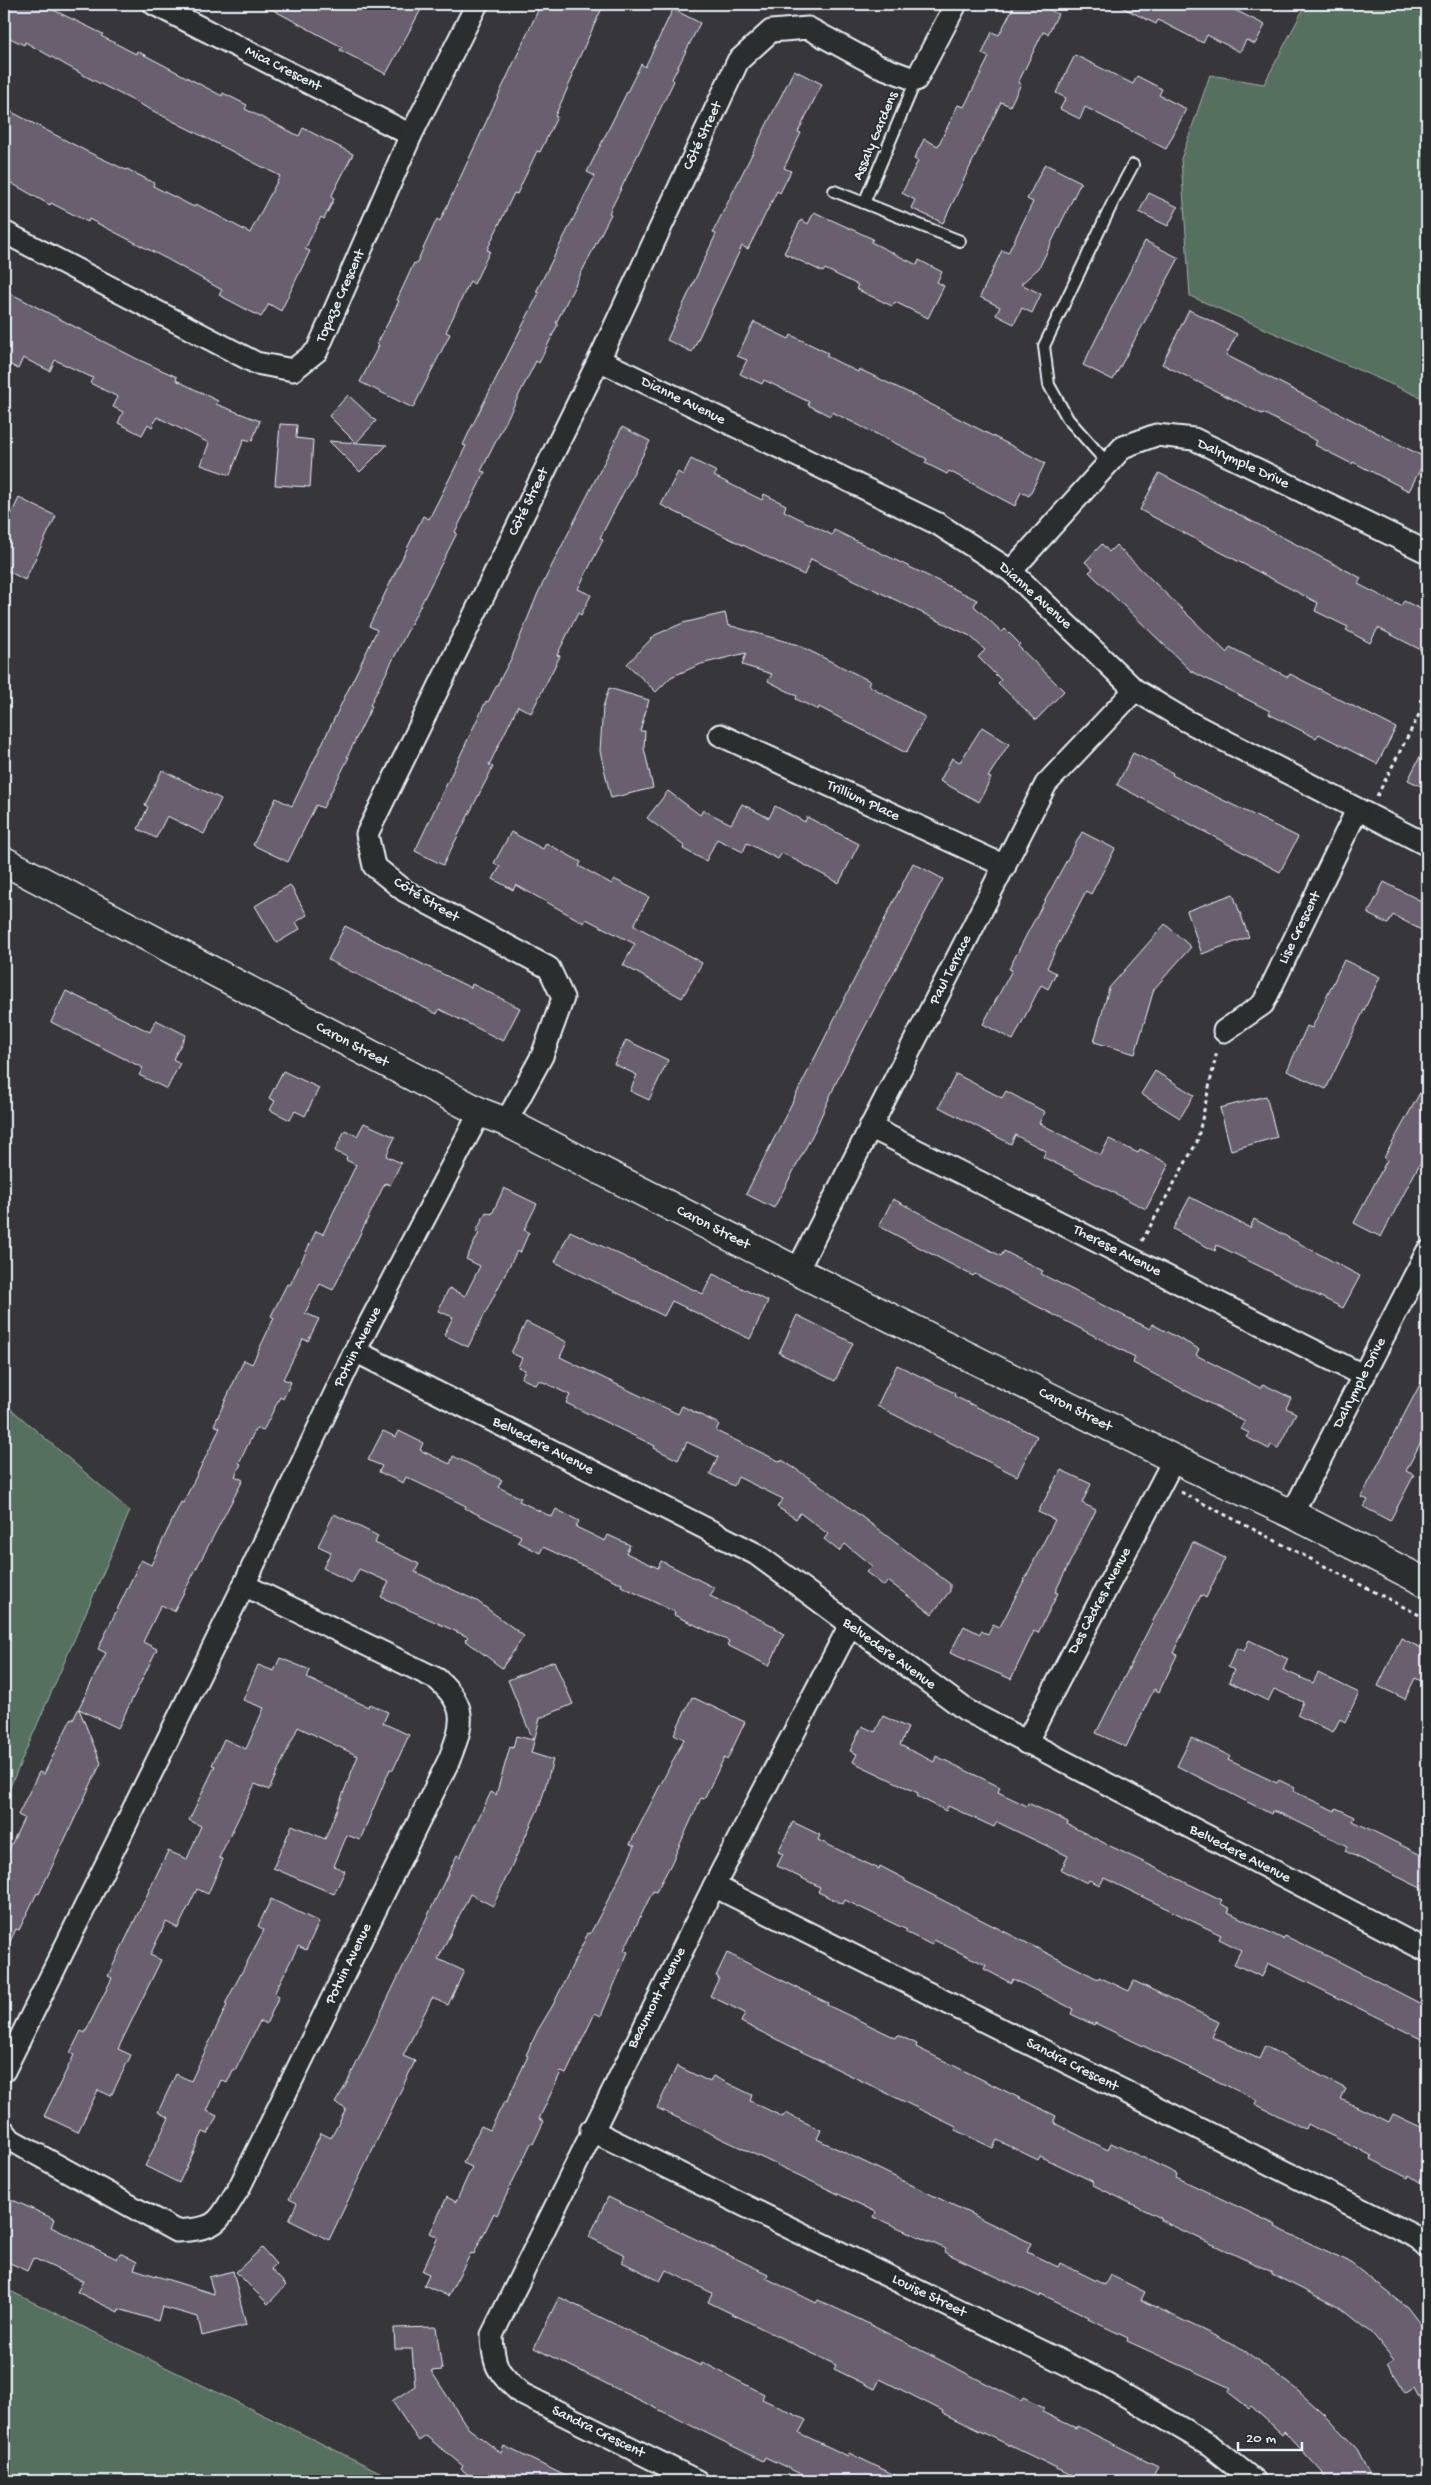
<svg xmlns="http://www.w3.org/2000/svg" width="1431" height="2485" viewBox="0 0 1431 2485" font-family="'Gochi Hand',sans-serif">
	<rect width="100%" height="100%" fill="#37373b"/>
	<filter id="ink" filterUnits="userSpaceOnUse"><feTurbulence type="fractalNoise" baseFrequency=".02" numOctaves="2"/><feDisplacementMap in="SourceGraphic" scale="10" xChannelSelector="R" yChannelSelector="G"/><feConvolveMatrix kernelMatrix="1 2 1 2 8 2 1 2 1" color-interpolation-filters="sRGB"/></filter>
	<g filter="url(#ink)">
		<!-- green -->
		<g fill="#56705e" stroke="#9fb0ab">
			<polygon points="1306,4 1427,4 1427,400 1190,296 1181,159 1210,75 1264,84"/>
			<polygon points="4,1403 130,1511 4,1801"/>
			<polygon points="4,2288 398,2481 4,2481"/>
		</g>
		<!-- building -->
		<g fill="#6a5f6e" stroke="#e8f1f8">
			<polygon points="4,4 41,4 103,34 101,36 136,54 137,51 222,96 223,93 247,105 245,109 299,136 303,128 353,154 331,197 334,199 324,219 321,217 305,249 310,251 281,311 269,304 261,317 219,295 222,290 167,259 89,219 88,222 51,203 50,205 4,179 4,108 86,151 126,170 127,169 154,183 153,186 194,207 196,204 250,233 280,176 87,77 25,42 24,45 4,35"/>
			<polygon points="262,4 424,4 386,74 340,50 342,47"/>
			<polygon points="541,4 604,4 571,75 573,76 555,116 557,117 540,152 537,151 517,194 514,193 487,250 490,251 474,284 470,281 446,332 450,334 413,408 360,382 379,345 377,344 399,301 397,300 414,263 416,264 437,219 440,221"/>
			<polygon points="1015,4 1037,4 1058,14 1048,34 1043,32 1018,83 1021,84 1010,106 1001,102 943,223 911,208 915,200 902,193 918,161 914,159 924,139 938,146 958,105 964,107 989,57 982,54 992,32 999,35"/>
			<polygon points="1115,4 1223,4 1265,25 1255,44 1246,40 1240,52 1207,35 1203,43 1158,20 1156,24"/>
			<polygon points="673,9 700,23 672,79 674,81 609,213 611,214 556,323 558,324 539,363 536,361 481,471 485,472 455,532 457,533 370,705 372,706 347,757 349,757 323,808 316,805 288,862 253,845 276,798 292,806 377,630 369,626 423,516 429,519 466,446 463,445 471,428 539,293 536,292 595,176 587,172 641,64 645,67"/>
			<polygon points="1075,55 1133,84 1137,76 1162,89 1159,95 1186,109 1166,149 1085,107 1080,119 1060,109 1066,98 1056,93"/>
			<polygon points="794,70 822,84 798,132 801,133 784,168 791,171 780,193 777,191 748,249 742,246 692,352 667,340 716,234 713,232"/>
			<polygon points="1045,164 1081,182 1039,268 1021,284 1041,294 1032,313 1022,308 1014,324 996,315 1000,307 980,297 1002,250 1008,253 1033,202 1027,199"/>
			<polygon points="1149,193 1178,207 1168,226 1139,212"/>
			<polygon points="814,212 873,239 871,242 917,265 919,260 942,272 937,282 944,286 928,318 895,302 892,306 856,289 858,285 825,269 823,272 784,253 801,220 808,224"/>
			<polygon points="1145,241 1179,258 1113,380 1083,365"/>
			<polygon points="4,290 137,359 177,377 176,380 218,401 216,404 260,421 252,441 244,439 230,475 201,465 209,443 157,417 152,427 148,424 142,435 118,423 123,412 113,407 118,397 90,383 93,378 55,360 50,371 23,358 18,369 4,361"/>
			<polygon points="1189,310 1237,334 1226,355 1426,458 1409,491 1353,462 1352,464 1315,445 1317,441 1263,413 1262,414 1162,364"/>
			<polygon points="754,322 789,339 791,335 828,353 826,356 858,372 859,369 905,391 1045,463 1029,496 1021,492 1015,506 949,471 947,474 925,463 927,459 832,412 830,416 808,405 809,402 764,380 762,384 740,374 747,360 737,356"/>
			<polygon points="348,395 376,421 356,443 329,416"/>
			<polygon points="280,424 297,425 296,438 313,440 310,487 275,485"/>
			<polygon points="622,427 650,441 600,538 603,540 578,589 591,595 581,615 578,613 557,655 560,656 531,713 518,706 489,765 493,767 443,865 415,851 486,701 488,702 512,657 538,593"/>
			<polygon points="329,441 387,445 360,472"/>
			<polygon points="691,459 717,472 714,476 762,500 764,494 786,505 784,511 832,535 834,530 977,600 974,606 1002,632 1005,629 1020,644 1018,646 1064,691 1036,720 998,683 1001,680 978,657 985,650 970,636 811,559 804,575 661,505 678,472 683,475"/>
			<polygon points="1159,473 1361,578 1358,584 1401,606 1404,601 1427,612 1427,653 1378,628 1370,643 1346,630 1348,627 1315,611 1318,603 1140,510"/>
			<polygon points="19,498 56,516 25,580 4,569 4,529"/>
			<polygon points="1102,544 1109,552 1116,545 1227,653 1230,647 1288,677 1290,674 1396,728 1377,764 1319,734 1316,738 1269,714 1270,711 1191,671 1089,572 1093,569 1085,562"/>
			<polygon points="725,613 728,625 798,645 870,681 868,685 925,717 906,753 819,707 818,710 796,699 797,696 768,681 772,674 742,665 746,653 701,664 671,677 656,692 627,664 655,635 683,623"/>
			<polygon points="609,688 649,700 640,731 645,731 644,748 653,788 611,798 600,751 603,707"/>
			<polygon points="982,727 1009,744 988,777 991,778 979,802 940,781 952,758 960,762"/>
			<polygon points="1427,743 1427,789 1408,780"/>
			<polygon points="1133,753 1173,773 1172,775 1298,837 1280,872 1117,785"/>
			<polygon points="162,770 221,799 204,834 167,816 156,838 138,829 148,807 145,805"/>
			<polygon points="668,791 700,815 703,810 731,824 742,804 769,818 775,806 805,822 807,817 859,844 839,883 782,853 778,859 747,843 743,852 717,839 706,861 683,849 684,846 647,818"/>
			<polygon points="511,832 543,849 546,843 581,862 579,866 612,884 614,879 649,897 634,925 702,963 682,998 623,965 635,944 586,919 584,923 516,885 513,890 493,879 500,867 494,863"/>
			<polygon points="1082,832 1115,849 1091,894 1086,891 1058,945 1047,968 1056,973 1048,989 1041,985 1013,1040 983,1024 1012,970 1009,969 1029,930"/>
			<polygon points="913,863 943,879 840,1074 814,1132 774,1208 746,1194"/>
			<polygon points="1384,882 1427,904 1427,933 1393,915 1388,924 1368,914"/>
			<polygon points="290,885 307,915 296,922 300,929 277,943 255,906"/>
			<polygon points="1233,894 1249,937 1202,954 1187,911"/>
			<polygon points="1165,924 1191,947 1154,989 1135,1054 1094,1042 1109,988"/>
			<polygon points="345,926 471,988 472,984 520,1008 503,1041 439,1009 437,1014 328,960"/>
			<polygon points="1344,960 1380,977 1326,1089 1287,1071 1307,1026 1312,1028"/>
			<polygon points="66,991 150,1032 156,1020 186,1035 173,1059 180,1063 167,1089 139,1075 143,1068 51,1022"/>
			<polygon points="626,1040 668,1060 649,1100 630,1091 637,1075 614,1064"/>
			<polygon points="283,1071 319,1088 305,1116 295,1111 290,1120 270,1110 275,1101 269,1098"/>
			<polygon points="1155,1071 1194,1095 1180,1118 1141,1094"/>
			<polygon points="956,1074 1002,1098 1006,1091 1045,1112 1039,1123 1101,1155 1109,1139 1138,1153 1140,1149 1169,1164 1146,1209 1043,1157 1046,1151 1015,1135 1011,1144 939,1107"/>
			<polygon points="1427,1080 1427,1150 1381,1237 1354,1223 1387,1160 1384,1158"/>
			<polygon points="1266,1096 1277,1137 1231,1150 1220,1108"/>
			<polygon points="364,1123 395,1137 386,1156 401,1163 390,1185 385,1183 333,1290 320,1284 305,1313 319,1319 308,1341 303,1339 283,1379 291,1382 283,1399 280,1397 263,1431 256,1428 239,1463 241,1464 235,1476 243,1480 174,1611 161,1605 143,1642 157,1649 118,1728 79,1709 101,1763 39,1894 37,1893 19,1930 16,1929 4,1954 4,1893 10,1880 4,1877 4,1860 24,1818 18,1815 39,1772 44,1774 71,1719 73,1720 106,1653 98,1649 141,1560 151,1565 181,1502 183,1503 220,1428 214,1425 244,1360 252,1364 274,1318 271,1316 287,1284 290,1285 316,1231 323,1234 356,1165 346,1160 347,1157 335,1151 345,1130 357,1136"/>
			<polygon points="504,1188 537,1204 524,1230 529,1232 520,1253 517,1251 468,1347 444,1335 453,1317 438,1311 449,1288 465,1296 480,1266 466,1259 479,1233 476,1232 486,1212 492,1214"/>
			<polygon points="1190,1197 1250,1228 1254,1219 1360,1276 1343,1308 1217,1245 1215,1251 1173,1229"/>
			<polygon points="893,1199 1001,1256 1004,1251 1043,1271 1041,1274 1150,1329 1152,1324 1199,1349 1196,1355 1260,1388 1263,1384 1291,1398 1286,1408 1296,1413 1278,1448 1271,1445 1269,1449 1246,1437 1249,1433 1241,1429 1245,1422 1133,1363 1135,1357 975,1274 973,1276 879,1226"/>
			<polygon points="570,1231 703,1294 713,1274 768,1301 750,1339 672,1301 664,1316 555,1262"/>
			<polygon points="797,1315 853,1343 835,1381 779,1353"/>
			<polygon points="526,1322 567,1342 560,1357 678,1414 682,1406 719,1424 716,1431 781,1462 782,1460 820,1485 950,1584 950,1591 932,1614 888,1581 884,1586 866,1572 872,1566 845,1544 839,1551 824,1539 828,1534 800,1513 796,1519 777,1507 783,1499 738,1477 734,1486 710,1474 718,1457 687,1442 678,1460 654,1448 655,1446 566,1403 570,1395 539,1380 536,1385 521,1378 525,1370 518,1367 522,1358 511,1353"/>
			<polygon points="897,1365 955,1393 954,1396 1037,1436 1017,1476 877,1406"/>
			<polygon points="1427,1371 1427,1430 1406,1471 1414,1475 1390,1521 1364,1507 1368,1500 1361,1497"/>
			<polygon points="383,1431 396,1437 399,1431 423,1443 420,1450 450,1464 453,1456 502,1480 498,1487 521,1498 519,1501 552,1517 556,1509 579,1521 576,1527 605,1541 608,1535 630,1545 626,1553 658,1568 661,1561 715,1588 710,1596 776,1627 775,1629 784,1634 769,1666 727,1645 729,1641 674,1615 675,1612 621,1586 622,1584 543,1547 540,1553 518,1542 521,1536 465,1508 466,1506 406,1477 403,1483 379,1472 382,1466 368,1460"/>
			<polygon points="1061,1470 1091,1484 1082,1503 1096,1510 1055,1592 1058,1593 1038,1633 1034,1631 1011,1679 950,1653 964,1626 980,1634 981,1631 988,1634 993,1624 1000,1627 1055,1520 1038,1512"/>
			<polygon points="334,1514 378,1536 375,1543 419,1564 415,1572 477,1601 524,1636 502,1668 465,1640 468,1637 381,1597 389,1582 359,1569 352,1583 323,1568 331,1552 318,1546"/>
			<polygon points="1193,1542 1225,1558 1206,1598 1201,1595 1173,1653 1177,1655 1159,1692 1154,1689 1126,1747 1096,1733"/>
			<polygon points="1401,1638 1427,1651 1427,1684 1415,1678 1405,1699 1378,1686"/>
			<polygon points="1249,1640 1288,1659 1283,1670 1313,1683 1318,1673 1359,1693 1345,1722 1340,1719 1333,1732 1297,1715 1303,1702 1274,1689 1268,1701 1229,1682 1234,1670 1228,1667 1237,1648 1244,1651"/>
			<polygon points="280,1658 310,1670 307,1678 368,1707 369,1704 388,1712 383,1723 409,1735 393,1770 390,1769 360,1840 347,1835 334,1866 345,1871 334,1894 273,1868 292,1825 325,1839 358,1756 298,1727 269,1790 255,1784 219,1858 223,1859 208,1894 197,1889 178,1928 166,1922 150,1955 161,1960 118,2049 131,2055 111,2096 98,2090 78,2132 44,2116 74,2055 70,2053 81,2031 85,2033 112,1978 108,1976 168,1851 187,1859 201,1826 189,1820 215,1766 212,1765 224,1739 246,1749 264,1708 243,1700 258,1665 274,1671"/>
			<polygon points="554,1661 573,1704 540,1718 531,1753 553,1760 540,1805 493,1906 470,1894 438,1959 464,1971 448,2005 432,1998 403,2056 415,2061 329,2240 289,2220 297,2203 289,2199 321,2133 331,2138 346,2109 335,2103 347,2083 457,1855 460,1857 491,1792 496,1795 510,1747 513,1748 516,1736 533,1740 508,1680"/>
			<polygon points="692,1697 745,1722 727,1760 724,1758 704,1799 701,1798 671,1864 656,1892 653,1891 624,1950 628,1952 601,2016 595,2013 566,2074 561,2072 539,2119 544,2121 533,2144 531,2143 497,2215 494,2213 474,2254 471,2253 448,2296 424,2285 429,2274 422,2271 438,2237 430,2233 447,2197 456,2202 472,2167 463,2163 481,2126 490,2130 504,2102 506,2103 528,2056 526,2055 538,2030 553,2005 588,1933 590,1934 612,1892 635,1846 630,1844 684,1739 674,1734"/>
			<polygon points="883,1716 908,1728 900,1745 934,1762 936,1756 1000,1787 998,1792 1027,1806 1028,1803 1068,1822 1067,1824 1106,1844 1222,1900 1220,1903 1230,1909 1228,1912 1283,1939 1285,1936 1338,1961 1427,2007 1427,2042 1268,1963 1262,1977 1234,1964 1241,1950 1219,1939 1221,1935 1104,1878 1100,1885 1089,1880 1087,1883 1061,1870 1068,1856 997,1822 994,1827 948,1806 946,1811 917,1796 918,1793 853,1762 857,1754 850,1751 862,1726 875,1732"/>
			<polygon points="1191,1738 1230,1756 1228,1760 1277,1783 1279,1780 1295,1788 1293,1791 1335,1811 1336,1808 1355,1817 1353,1821 1427,1858 1427,1891 1345,1851 1347,1846 1282,1814 1272,1811 1271,1814 1177,1766"/>
			<polygon points="793,1822 820,1835 818,1840 879,1869 880,1866 905,1879 905,1881 948,1903 1098,1979 1099,1977 1129,1991 1134,1981 1219,2022 1212,2037 1259,2059 1265,2046 1346,2089 1341,2099 1389,2122 1393,2114 1427,2130 1427,2187 1409,2175 1408,2178 1371,2159 1372,2156 1343,2141 1307,2124 1305,2129 1255,2104 1257,2100 1095,2023 1094,2025 1071,2014 1073,2009 1013,1979 1011,1983 984,1969 986,1965 934,1940 932,1945 905,1932 907,1930 845,1900 843,1904 818,1892 820,1887 777,1866 783,1854 778,1852"/>
			<polygon points="271,1899 319,1922 306,1950 298,1946 274,1994 279,1997 266,2024 260,2021 235,2071 233,2070 227,2083 221,2080 207,2111 217,2116 208,2134 203,2132 179,2183 145,2166 169,2118 158,2112 176,2074 191,2081 227,2005 225,2004 264,1930 258,1926"/>
			<polygon points="727,1953 828,2003 827,2005 896,2038 898,2035 917,2044 916,2047 1056,2116 1054,2121 1056,2124 1108,2150 1111,2143 1146,2159 1177,2174 1176,2177 1276,2225 1275,2227 1348,2261 1407,2307 1427,2333 1427,2413 1414,2388 1406,2393 1388,2364 1394,2360 1372,2333 1342,2309 1272,2274 1272,2272 1160,2220 1161,2218 1093,2185 1092,2181 1040,2156 1038,2160 997,2140 993,2148 955,2130 956,2127 741,2022 745,2013 710,1996 719,1978 716,1976"/>
			<polygon points="677,2066 710,2082 713,2076 752,2095 750,2101 783,2117 785,2113 821,2130 817,2139 1031,2243 1027,2252 1058,2267 1060,2263 1105,2285 1110,2275 1145,2292 1141,2300 1242,2349 1290,2384 1326,2416 1356,2448 1373,2481 1326,2481 1322,2472 1284,2431 1282,2434 1251,2406 1249,2408 1228,2392 1231,2388 1127,2341 1128,2338 1088,2319 1089,2317 1041,2294 1040,2297 944,2252 946,2249 874,2217 876,2212 657,2108"/>
			<polygon points="4,2196 54,2219 51,2227 117,2259 120,2253 137,2262 134,2269 214,2294 209,2277 233,2271 246,2325 202,2336 198,2317 162,2307 158,2321 119,2309 118,2312 77,2292 83,2281 33,2258 27,2271 4,2260"/>
			<polygon points="608,2197 768,2274 766,2278 816,2303 818,2300 861,2320 1021,2401 1023,2398 1044,2408 1042,2412 1076,2428 1077,2426 1158,2466 1151,2481 1084,2481 942,2413 943,2411 880,2379 875,2389 834,2369 836,2365 708,2302 712,2293 666,2270 660,2281 622,2262 625,2255 589,2237"/>
			<polygon points="262,2248 276,2264 271,2269 286,2285 268,2304 236,2272"/>
			<polygon points="559,2297 701,2366 702,2362 764,2394 762,2399 806,2420 799,2433 848,2456 849,2453 907,2481 815,2481 765,2457 763,2461 534,2348"/>
			<polygon points="436,2327 442,2370 431,2371 468,2428 501,2453 504,2446 576,2481 477,2481 461,2469 463,2466 426,2436 419,2441 392,2401 415,2386 412,2349 395,2349 394,2328"/>
		</g>
		<g fill="none" stroke-linecap="round" stroke-linejoin="round">
			<defs>
				<g id="lane">
					<polyline points="834,191 960,241"/>
					<polyline points="864,203 916,80"/>
					<polyline points="1109,465 1068,419 1049,385 1044,346 1113,202 1133,165"/>
				</g>
				<g id="street">
					<polyline points="154,4 411,135"/>
					<polyline points="4,232 256,363 293,370 317,351 411,135 477,4"/>
					<polyline points="599,360 938,524 1011,571 1135,690 1185,720 1427,845"/>
					<polyline points="1011,571 1123,447 1156,435 1194,439 1427,552"/>
					<polyline points="720,735 1005,866"/>
					<polyline points="1224,1031 1263,1004 1357,810"/>
					<polyline points="506,1122 542,1056 563,998 549,968 405,891 374,866 367,834 599,360 738,61 771,31 808,28 876,65 916,80 956,4"/>
					<polyline points="870,1127 1364,1376"/>
					<polyline points="797,1271 1046,784 1135,690"/>
					<polyline points="355,1351 756,1554 966,1710 1427,1951"/>
					<polyline points="1292,1514 1427,1252"/>
					<polyline points="1026,1743 1174,1459"/>
					<polyline points="714,1886 1418,2238 1427,2247"/>
					<polyline points="4,2071 244,1585 355,1351 480,1112"/>
					<polyline points="591,2130 1097,2379 1210,2445 1255,2481"/>
					<path d="M4,2131L11,2140L176,2231C220,2228 216,2224 239,2188L449,1760C463,1724 469,1707 437,1679L244,1585"/>
					<path d="M697,2481L522,2394C498,2373 493,2367 492,2335L714,1886L850,1625"/>
				</g>
				<polyline id="secondary" points="4,861 480,1112 506,1122 797,1271 1174,1459 1292,1514 1427,1583"/>
			</defs>
			<!-- lane casing -->
			<use href="#lane" stroke="#e8f1f8" stroke-width="14"/>
			<!-- street casing -->
			<use href="#street" stroke="#e8f1f8" stroke-width="25"/>
			<!-- secondary casing -->
			<use href="#secondary" stroke="#e8f1f8" stroke-width="31"/>
			<!-- path -->
			<g stroke="#e8f1f8" stroke-width="3" stroke-dasharray="4 4" stroke-linecap="butt">
				<polyline points="1377,796 1427,699"/>
				<polyline points="1142,1241 1197,1142 1217,1051"/>
				<polyline points="1181,1492 1427,1619"/>
			</g>
			<!-- lane -->
			<use href="#lane" stroke="#2a2d2e" stroke-width="10"/>
			<!-- street -->
			<use href="#street" stroke="#2a2d2e" stroke-width="21"/>
			<!-- secondary -->
			<use href="#secondary" stroke="#2a2d2e" stroke-width="28"/>
		</g>
	</g>
	<g text-anchor="middle" dominant-baseline="central" stroke-width="4" stroke-linejoin="round" paint-order="stroke">
		<!-- street labels -->
		<g font-size="15" fill="#e8f1f8" stroke="#2a2d2e">
			<text transform="translate(283 69) rotate(27)">Mica Crescent</text>
			<text transform="translate(703 136) rotate(-65)">Côté Street</text>
			<text transform="translate(876 136) rotate(-67)">Assaly Gardens</text>
			<text transform="translate(341 296) rotate(-66)">Topaze Crescent</text>
			<text transform="translate(683 401) rotate(26)">Dianne Avenue</text>
			<text transform="translate(1243 464) rotate(25)">Dalrymple Drive</text>
			<text transform="translate(529 502) rotate(-64)">Côté Street</text>
			<text transform="translate(1035 596) rotate(42)">Dianne Avenue</text>
			<text transform="translate(863 801) rotate(25)">Trillium Place</text>
			<text transform="translate(426 900) rotate(31)">Côté Street</text>
			<text transform="translate(1300 928) rotate(-64)">Lise Crescent</text>
			<text transform="translate(951 970) rotate(-63)">Paul Terrace</text>
			<text transform="translate(352 1045) rotate(28)">Caron Street</text>
			<text transform="translate(713 1228) rotate(27)">Caron Street</text>
			<text transform="translate(1117 1251) rotate(27)">Therese Avenue</text>
			<text transform="translate(358 1347) rotate(-63)">Potvin Avenue</text>
			<text transform="translate(1360 1383) rotate(-63)">Dalrymple Drive</text>
			<text transform="translate(1075 1410) rotate(27)">Caron Street</text>
			<text transform="translate(543 1446) rotate(27)">Belvedere Avenue</text>
			<text transform="translate(1100 1601) rotate(-62)">Des Cèdres Avenue</text>
			<text transform="translate(889 1654) rotate(36)">Belvedere Avenue</text>
			<text transform="translate(1240 1854) rotate(27)">Belvedere Avenue</text>
			<text transform="translate(349 1964) rotate(-64)">Potvin Avenue</text>
			<text transform="translate(657 1998) rotate(-63)">Beaumont Avenue</text>
			<text transform="translate(1072 2065) rotate(27)">Sandra Crescent</text>
			<text transform="translate(929 2296) rotate(26)">Louise Street</text>
			<text transform="translate(598 2432) rotate(26)">Sandra Crescent</text>
		</g>
	</g>
	<!-- margin -->
	<rect width="1431" height="2485" fill="none" stroke="#2a2d2e" stroke-width="20"/>
	<rect x="10" y="10" width="1411" height="2465" fill="none" stroke="#e8f1f8" stroke-width="2" filter="url(#ink)"/>
	<!-- scale -->
	<path d="M1238 2442v8h64v-8" fill="none" stroke="#e8f1f8" stroke-width="2.5"/>
	<text x="1246" y="2442" font-size="15" fill="#e8f1f8" stroke="#2a2d2e" stroke-width="4" paint-order="stroke">20 m</text>
</svg>
